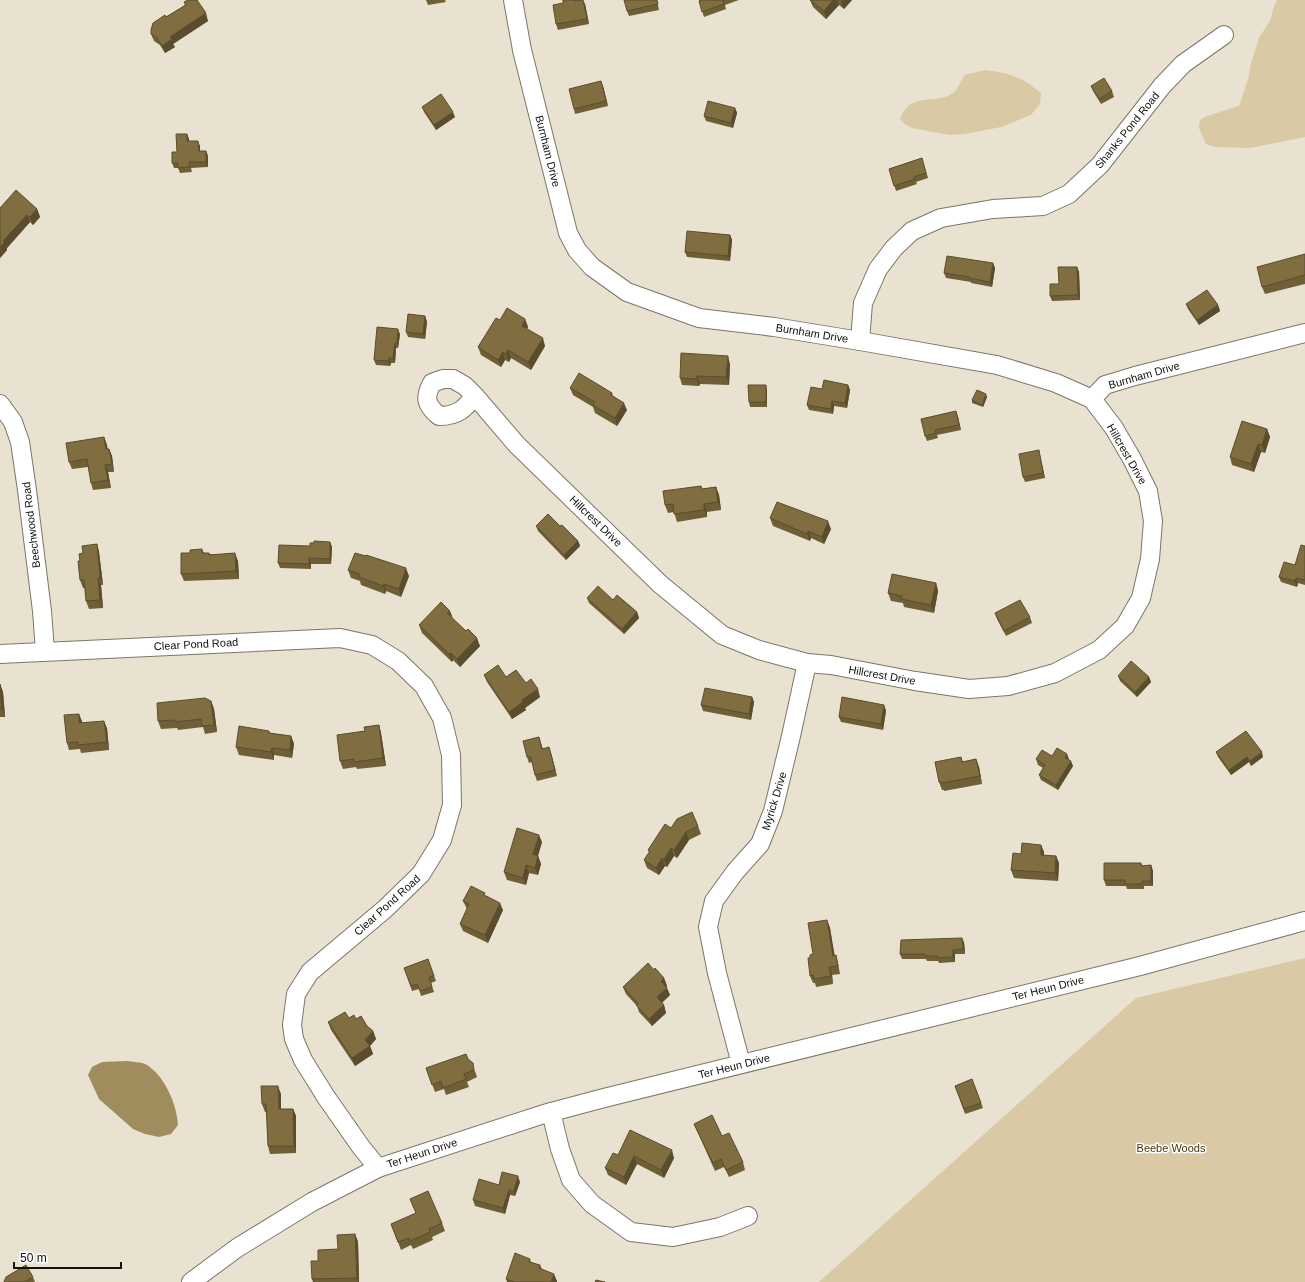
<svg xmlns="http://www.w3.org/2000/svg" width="1305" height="1282" viewBox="0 0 1305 1282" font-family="Arial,sans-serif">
	<rect width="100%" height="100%" fill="#e9e2d1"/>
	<!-- green -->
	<g fill="#d9c9a4">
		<polygon points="1277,0 1305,0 1305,137 1250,148 1216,147 1206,144 1199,128 1200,120 1207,116 1239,106 1249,76 1251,63 1259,38 1271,19 1273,9"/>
		<path d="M985,70C1010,73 1021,77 1041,93L1040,104L1031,115L1001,127L965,134L949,135L912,128L906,125L900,119C912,90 934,106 953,93C958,90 961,80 965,75Z"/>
		<polygon points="1305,958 1305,1282 819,1282 1136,998"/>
	</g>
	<!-- water -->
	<path fill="#a08d5e" d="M127,1061C132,1062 140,1062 145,1064C164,1074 177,1104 178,1125L171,1134L159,1137L145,1134L133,1129L99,1099L88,1075L92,1067L102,1062Z"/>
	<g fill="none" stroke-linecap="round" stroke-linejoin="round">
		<defs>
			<g id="minor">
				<polyline points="513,0 522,50 568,233 577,250 592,267 627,292 699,318 774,327 860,341 997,365 1056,383 1092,399 1105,385 1135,376 1305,333"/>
				<polyline points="860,341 863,303 878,269 894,248 912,231 941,218 993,209 1043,206 1069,194 1100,165 1162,86 1183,64 1224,35"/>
				<path d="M475,396C464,409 458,416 439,416C426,405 424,398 432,383L443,379H453L465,386L475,396L517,445L660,584L722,635L759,650L807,663L831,665L915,681L969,689L1008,686L1055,673L1099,650L1125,626L1141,598L1150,559L1153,521L1148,491L1132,459L1114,428L1092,399"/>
				<polyline points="0,404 13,422 20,442 27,490 42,611 45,651"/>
				<polyline points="0,654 340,638 372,645 398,661 424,686 442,718 451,755 452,805 442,840 421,874 385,909 310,972 296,994 292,1025 294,1039 303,1060 326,1097 361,1147 378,1168"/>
				<polyline points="741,1064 717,973 708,927 714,901 735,872 760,844 773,811 791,736 807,663"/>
				<polyline points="551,1112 560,1149 571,1180 592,1204 631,1232 673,1237 720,1227 748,1216"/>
				<polyline points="191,1282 237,1248 312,1202 378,1168 544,1114 604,1098 1140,966 1305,921"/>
			</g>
		</defs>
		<!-- minor casing -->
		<use href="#minor" stroke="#7c7667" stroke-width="20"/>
		<!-- minor -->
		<use href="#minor" stroke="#fff" stroke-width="18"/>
	</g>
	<!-- wall -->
	<g fill="#6f5f37">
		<polygon points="426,0 445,0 446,2 428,5"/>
		<polygon points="563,0 576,0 585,4 589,24 558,30 556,24 563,3"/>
		<polygon points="657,0 659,10 629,16 627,11"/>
		<polygon points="701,0 739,0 725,5 726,9 704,17 699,1"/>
		<polygon points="810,0 852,0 844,9 839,5 826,19 813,7"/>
		<polygon points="184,2 208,21 173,44 175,47 165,53 160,45 154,41 151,34 166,17 185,5"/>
		<polygon points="603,86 608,106 575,114 574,109"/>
		<polygon points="1091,86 1112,91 1114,97 1101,104 1093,91"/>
		<polygon points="422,107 455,117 436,130 424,112"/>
		<polygon points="735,108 737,113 733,128 706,121 704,116"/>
		<polygon points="187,134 189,139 189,141 200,146 200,151 206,151 208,156 208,167 191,168 192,172 180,173 178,168 174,168 172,163 177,152"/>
		<polygon points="922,158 928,178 916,182 917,184 896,191 889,169"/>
		<polygon points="0,208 37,209 40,217 33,225 30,222 7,248 7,250 0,258"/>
		<polygon points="730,235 732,240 730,261 687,257 685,252"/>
		<polygon points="1305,254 1305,284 1265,294 1262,287"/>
		<polygon points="993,263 995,268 992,287 971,283 971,282 946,278 944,273"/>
		<polygon points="1077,267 1079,272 1080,300 1052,301 1050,296 1059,284"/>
		<polygon points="1186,304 1218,305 1220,311 1199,325 1188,309"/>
		<polygon points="425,316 427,322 425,339 408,337 406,332"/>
		<polygon points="525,319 528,327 527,329 545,346 531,370 511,358 509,362 505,360 501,367 481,355 478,347 500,320"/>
		<polygon points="400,334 398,348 396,348 395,363 391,363 390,366 376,365 374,360"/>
		<polygon points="730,364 729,385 700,384 699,386 682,385 680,378"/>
		<polygon points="848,385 850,390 847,408 834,406 833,414 809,410 807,405 822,389"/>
		<polygon points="570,388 612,393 613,396 627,410 617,426 595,413 593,407 573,395"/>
		<polygon points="767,390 767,407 750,407 749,402"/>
		<polygon points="987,397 983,407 972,403 972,400"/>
		<polygon points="956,411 958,417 961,430 937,435 938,438 927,441 925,436"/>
		<polygon points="1267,429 1270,437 1265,453 1261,452 1254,472 1232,465 1230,457"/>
		<polygon points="104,437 107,445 107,449 109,449 112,456 114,472 108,472 111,488 93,490 91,483 88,467 72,469 69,462"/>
		<polygon points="1040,455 1045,478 1025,482 1023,477"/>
		<polygon points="716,487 719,495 721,510 707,512 707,517 677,522 674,512 668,513 665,505 702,489"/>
		<polygon points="770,518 831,529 824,544 811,538 810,541 773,526"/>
		<polygon points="536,526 560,526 578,541 580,546 566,560 538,531"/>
		<polygon points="330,542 332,547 331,564 311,564 311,569 280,568 278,563 310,546 314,543"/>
		<polygon points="97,544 99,552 103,585 101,585 103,608 89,609 86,601 85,588 83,588 80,580 80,561"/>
		<polygon points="1305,546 1305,585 1298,583 1297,587 1281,582 1279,577 1295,565"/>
		<polygon points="202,549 204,553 209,553 210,554 238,561 239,579 184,581 181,574 190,553"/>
		<polygon points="348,570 409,576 401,597 386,591 385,594 361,585 360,581 351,578"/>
		<polygon points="936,583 938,591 934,613 904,607 903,603 891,601 888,593"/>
		<polygon points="587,598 613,600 637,612 639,618 624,634 589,603"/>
		<polygon points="995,613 1030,617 1032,623 1006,636 997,619"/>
		<polygon points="419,625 480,646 460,667 453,660 452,662 422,633"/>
		<polygon points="484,675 506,677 526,683 540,697 525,708 526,710 512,719 487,682"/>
		<polygon points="1118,676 1149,677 1151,682 1137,697 1120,681"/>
		<polygon points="0,684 3,692 5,717 0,717"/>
		<polygon points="752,697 754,702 751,720 703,711 701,705"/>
		<polygon points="211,701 214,709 217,732 205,734 203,727 178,730 177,728 161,729 158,721"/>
		<polygon points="884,705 886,711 883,730 841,722 839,717"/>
		<polygon points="82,721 82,723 107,728 109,750 81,753 80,749 69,750 67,743"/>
		<polygon points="379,725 381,733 386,766 357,769 356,767 343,769 340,761 365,731"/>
		<polygon points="269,731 270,733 291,736 294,744 292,758 274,755 274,760 239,755 236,747"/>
		<polygon points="539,737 543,749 551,753 557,776 537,781 535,775 532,762 529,763 527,757"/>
		<polygon points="1216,752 1263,757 1251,766 1249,762 1231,775 1218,757"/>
		<polygon points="1052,756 1069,759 1068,760 1073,766 1058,790 1041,780 1039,775 1043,768 1038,765 1036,759"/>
		<polygon points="961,757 963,762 976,759 979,767 982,784 944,791 944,790 942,790 939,782"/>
		<polygon points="698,826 701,834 689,840 677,858 674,856 667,867 665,866 659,875 647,868 644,860 649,852 648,850 671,828"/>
		<polygon points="542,842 538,856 541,864 538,875 529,873 526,885 507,880 504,872"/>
		<polygon points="1041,845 1044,852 1044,855 1056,856 1059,863 1058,881 1014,878 1011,870 1021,854"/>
		<polygon points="1141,863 1143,866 1151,865 1153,871 1153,886 1144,886 1144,889 1127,889 1126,886 1106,886 1104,880"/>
		<polygon points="487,896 503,910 488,943 463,931 460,924 467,909 463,901"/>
		<polygon points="827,920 830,928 834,955 836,955 838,963 840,974 832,975 833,984 816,987 815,983 813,983 810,976 810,958 813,954"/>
		<polygon points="964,942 965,954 955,954 955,962 939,963 938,961 927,961 926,959 902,959 900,954"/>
		<polygon points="428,959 436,981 431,983 434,992 421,996 419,989 412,991 404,968"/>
		<polygon points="654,970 664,978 667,986 666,987 670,995 662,1003 664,1005 666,1013 652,1026 639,1012 637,1006 626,994 623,987"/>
		<polygon points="349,1018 356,1019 367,1026 373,1031 376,1039 370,1046 373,1054 355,1066 331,1030 328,1022"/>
		<polygon points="468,1059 475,1071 477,1077 467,1082 469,1087 446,1095 444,1089 435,1092 426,1068"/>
		<polygon points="972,1079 983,1108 965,1114 955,1086"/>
		<polygon points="281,1094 281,1109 293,1109 296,1116 296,1153 270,1154 268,1146 267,1112 265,1112 262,1104"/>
		<polygon points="694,1124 722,1136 743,1162 745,1170 729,1177 724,1167 715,1171 697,1131"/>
		<polygon points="618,1155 674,1158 664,1178 637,1164 626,1185 608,1175 605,1168"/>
		<polygon points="520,1182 515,1196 510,1195 505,1214 475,1206 473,1200 499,1185"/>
		<polygon points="410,1199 442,1223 445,1231 432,1237 433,1240 413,1249 411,1245 401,1250 391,1224 416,1213"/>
		<polygon points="355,1234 358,1242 359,1282 313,1282 312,1279 318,1261 338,1249"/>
		<polygon points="530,1259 531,1262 540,1265 542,1269 557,1281 557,1282 507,1282 506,1279"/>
		<polygon points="33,1277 35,1282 4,1282"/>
	</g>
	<!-- shaded-wall -->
	<g fill="#5a4d2d">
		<polygon points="583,0 585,4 589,24 587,19"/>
		<polygon points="833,0 837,0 839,5 826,19 824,11"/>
		<polygon points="842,0 852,0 844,9 841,2"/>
		<polygon points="206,13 208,21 173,44 175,47 165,53 162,46 170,37"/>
		<polygon points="601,81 603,86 608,106 606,101"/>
		<polygon points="735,108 737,113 733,128 731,123"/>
		<polygon points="453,112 455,117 436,130 434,125"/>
		<polygon points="187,134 189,139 189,147 187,141"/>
		<polygon points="198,141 200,146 200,157 199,151"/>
		<polygon points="206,151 208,156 208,167 206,162"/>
		<polygon points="37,209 40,217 33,225 30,217"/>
		<polygon points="27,215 30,222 7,248 7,250 0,258 0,247 3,241"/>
		<polygon points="730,235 732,240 730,261 728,256"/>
		<polygon points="993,263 995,268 992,287 990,282"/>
		<polygon points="1077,267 1079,272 1080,300 1078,295"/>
		<polygon points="1218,305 1220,311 1199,325 1197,320"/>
		<polygon points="425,316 427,322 425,339 423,334"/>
		<polygon points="525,319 528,327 524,333 522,326"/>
		<polygon points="398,329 400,334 398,348 397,343"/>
		<polygon points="543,338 545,346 531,370 528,362"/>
		<polygon points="395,343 396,348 395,363 393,358"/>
		<polygon points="508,350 511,358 509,362 506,354"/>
		<polygon points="503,352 505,360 501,367 498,360"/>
		<polygon points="728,356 730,364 729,385 726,377"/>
		<polygon points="389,358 391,363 390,366 388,361"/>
		<polygon points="697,376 700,384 699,386 697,379"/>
		<polygon points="766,385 767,390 767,407 766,402"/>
		<polygon points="848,385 850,390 847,408 845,403"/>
		<polygon points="986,394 987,397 983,407 982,405"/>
		<polygon points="832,401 834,406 833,414 831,409"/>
		<polygon points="624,403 627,410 617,426 615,418"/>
		<polygon points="956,411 958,417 961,430 959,425"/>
		<polygon points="1267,429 1270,437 1265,453 1262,445"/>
		<polygon points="104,437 107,445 109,457 106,449"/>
		<polygon points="1258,444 1261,452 1254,472 1251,464"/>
		<polygon points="109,449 112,456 114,472 112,464"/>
		<polygon points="1039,450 1040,455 1045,478 1043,473"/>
		<polygon points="105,465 108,472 111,488 108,480"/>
		<polygon points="716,487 719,495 721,510 718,502"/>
		<polygon points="704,504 707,512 707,517 704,510"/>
		<polygon points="828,521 831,529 824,544 822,537"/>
		<polygon points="808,531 811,538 810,541 807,534"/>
		<polygon points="578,541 580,546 566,560 564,555"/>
		<polygon points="330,542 332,547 331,564 330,559"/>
		<polygon points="97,544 99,552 103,585 100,577"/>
		<polygon points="235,553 238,561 239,579 236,571"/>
		<polygon points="309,558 311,564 311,569 309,564"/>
		<polygon points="406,568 409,576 401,597 399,589"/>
		<polygon points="98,578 101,585 103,608 100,600"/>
		<polygon points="1296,578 1298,583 1297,587 1295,581"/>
		<polygon points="936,583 938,591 934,613 931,605"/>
		<polygon points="384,584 386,591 385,594 383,586"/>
		<polygon points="450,611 453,618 447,613"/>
		<polygon points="637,612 639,618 624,634 622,629"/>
		<polygon points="477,638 480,646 460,667 457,659"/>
		<polygon points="451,653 453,660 452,662 449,654"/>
		<polygon points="1149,677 1151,682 1137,697 1135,692"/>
		<polygon points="0,684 3,692 5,717 2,709"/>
		<polygon points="538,689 540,697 525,708 526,710 512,719 509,712 522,700"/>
		<polygon points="752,697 754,702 751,720 749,714"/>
		<polygon points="211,701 214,709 217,732 214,725"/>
		<polygon points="884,705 886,711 883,730 881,724"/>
		<polygon points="79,714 82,721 82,731 79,723"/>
		<polygon points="104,721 107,728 109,750 107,742"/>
		<polygon points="379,725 381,733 386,766 383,758"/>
		<polygon points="291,736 294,744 292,758 290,750"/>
		<polygon points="549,747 551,753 557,776 555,770"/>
		<polygon points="272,748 274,755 274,760 271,752"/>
		<polygon points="1262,752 1263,757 1251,766 1250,761"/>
		<polygon points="1067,754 1069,759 1067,763 1065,758"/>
		<polygon points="1247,757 1249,762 1231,775 1229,770"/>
		<polygon points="976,759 979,767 982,784 980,776"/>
		<polygon points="1071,761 1073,766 1058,790 1056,785"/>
		<polygon points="686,832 689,840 677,858 674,850"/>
		<polygon points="539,835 542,842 536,862 533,854"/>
		<polygon points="1041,845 1044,852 1043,862 1041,855"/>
		<polygon points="671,848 674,856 667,867 664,860"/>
		<polygon points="538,856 541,864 538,875 535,868"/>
		<polygon points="1056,856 1059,863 1058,881 1055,873"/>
		<polygon points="662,858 665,866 659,875 656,868"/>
		<polygon points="526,865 529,873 526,885 523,878"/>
		<polygon points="1151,865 1153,871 1153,886 1151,881"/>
		<polygon points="500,903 503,910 488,943 485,935"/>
		<polygon points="827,920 830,928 836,963 833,956"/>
		<polygon points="962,938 964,942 965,954 963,949"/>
		<polygon points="953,950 955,954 955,962 953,957"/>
		<polygon points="829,967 832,975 833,984 831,976"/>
		<polygon points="664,978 667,986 664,989 661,981"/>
		<polygon points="667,988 670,995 659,1005 657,997"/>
		<polygon points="664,1005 666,1013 652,1026 649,1019"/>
		<polygon points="373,1031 376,1039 369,1047 370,1046 373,1054 355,1066 352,1058 365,1040"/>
		<polygon points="278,1086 281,1094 281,1117 279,1109"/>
		<polygon points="293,1109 296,1116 296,1153 294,1146"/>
		<polygon points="672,1150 674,1158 664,1178 661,1170"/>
		<polygon points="634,1156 637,1164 626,1185 624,1177"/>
		<polygon points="518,1176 520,1182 515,1196 514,1191"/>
		<polygon points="509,1190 510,1195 505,1214 503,1208"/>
		<polygon points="355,1234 358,1242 359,1282 358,1282 357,1278"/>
		<polygon points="554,1274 557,1281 557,1282 551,1282"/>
	</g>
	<!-- building -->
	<g fill="#816e40" stroke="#5a4d2d">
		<polygon points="188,0 197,0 206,13 170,37 172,39 162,46 157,38 151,34 151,30 153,23 165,15 166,17 186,5 184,2"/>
		<polygon points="563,0 575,0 575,1 583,0 587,19 556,24 553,5 563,3"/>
		<polygon points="624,0 657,0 658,4 627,11"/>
		<polygon points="701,0 723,0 724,4 702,12 699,1"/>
		<polygon points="810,0 833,0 824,11"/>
		<polygon points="1104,78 1112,91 1099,99 1091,86"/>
		<polygon points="601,81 606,101 574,109 569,89"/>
		<polygon points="441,94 453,112 434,125 422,107"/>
		<polygon points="708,101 735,108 731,123 704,116"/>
		<polygon points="176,134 187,134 187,141 198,141 199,151 206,151 206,162 189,162 190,167 178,168 178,163 172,163 172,152 177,152"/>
		<polygon points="922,158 926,173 914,177 915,179 894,186 889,169"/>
		<polygon points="16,190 37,209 30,217 27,215 3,241 5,242 0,247 0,208"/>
		<polygon points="687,231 730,235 728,256 685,252"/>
		<polygon points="1305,254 1305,275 1262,287 1257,267"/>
		<polygon points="947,256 993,263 990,282 969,278 970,277 944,273"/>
		<polygon points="1058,267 1077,267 1078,295 1050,296 1050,284 1059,284"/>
		<polygon points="1207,290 1218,305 1197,320 1186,304"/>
		<polygon points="507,308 525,319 522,326 543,338 528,362 508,350 506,354 503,352 498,360 478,347 496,318 500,320"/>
		<polygon points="408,314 425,316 423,334 406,332"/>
		<polygon points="377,327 398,329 397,343 395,343 393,358 389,358 388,361 374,360"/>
		<polygon points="681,353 728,356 726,377 697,376 697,379 680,378"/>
		<polygon points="579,373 612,393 611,395 624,403 615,418 593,405 595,402 570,388"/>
		<polygon points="824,380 848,385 845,403 832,401 831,409 807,405 811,387 822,389"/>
		<polygon points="748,385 766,385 766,402 749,402"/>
		<polygon points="977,390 986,394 982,405 972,400"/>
		<polygon points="956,411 959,425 935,430 936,433 925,436 921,419"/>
		<polygon points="1242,421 1267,429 1262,445 1258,444 1251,464 1230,457"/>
		<polygon points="104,437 106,449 109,449 112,464 105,465 108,480 91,483 87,459 69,462 66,443"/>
		<polygon points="1039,450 1043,473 1023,477 1019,454"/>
		<polygon points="701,486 702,489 716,487 718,502 704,504 704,510 674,514 673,504 665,505 663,491"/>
		<polygon points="777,502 828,521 822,537 808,531 807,534 770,518"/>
		<polygon points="548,514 560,526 562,525 578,541 564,555 536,526"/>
		<polygon points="314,541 330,542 330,559 309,558 309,564 278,563 279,545 310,546 310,543 314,543"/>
		<polygon points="97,544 100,577 98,578 100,600 86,601 84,580 80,580 78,561 80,561 79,554 83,553 82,546"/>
		<polygon points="1301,545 1305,546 1305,580 1296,578 1295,581 1279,577 1284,562 1295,565"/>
		<polygon points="202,549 202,553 209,553 209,555 235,553 236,571 181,574 181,553 190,553 190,550"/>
		<polygon points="355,553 366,556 366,555 406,568 399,589 384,584 383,586 359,577 360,574 348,570"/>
		<polygon points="892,574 936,583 931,605 901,599 902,596 888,593"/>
		<polygon points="598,586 613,600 617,595 637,612 622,629 587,598"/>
		<polygon points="1020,600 1030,617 1004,631 995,613"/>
		<polygon points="441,602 450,611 447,613 466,631 468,629 477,638 457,659 451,653 449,654 419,625"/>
		<polygon points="1131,661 1149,677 1135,692 1118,676"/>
		<polygon points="498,665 506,677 516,670 526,683 531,679 538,689 522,700 523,702 509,712 484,675"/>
		<polygon points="0,684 2,709 0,709"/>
		<polygon points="705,688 752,697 749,714 701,705"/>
		<polygon points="842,697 884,705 881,724 839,717"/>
		<polygon points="205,698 211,701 214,725 202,726 201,719 175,722 175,720 158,721 157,703"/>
		<polygon points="79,714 79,723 104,721 107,742 78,745 78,742 67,743 64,715"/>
		<polygon points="379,725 383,758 354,762 354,759 340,761 337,735 365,731 364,727"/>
		<polygon points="239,726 269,731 269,733 291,736 290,750 272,748 271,752 236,747"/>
		<polygon points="1246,731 1262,752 1250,761 1247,757 1229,770 1216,752"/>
		<polygon points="539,737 542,749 549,747 555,770 535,775 531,757 527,757 523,741"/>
		<polygon points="1057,748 1067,754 1065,758 1071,761 1056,785 1039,775 1045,765 1036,759 1042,750 1052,756"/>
		<polygon points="961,757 962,762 976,759 980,776 942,783 941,782 939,782 935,762"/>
		<polygon points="692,812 698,826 686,832 674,850 671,848 664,860 662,858 656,868 644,860 650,851 648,850 665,824 671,828 677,819"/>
		<polygon points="517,828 539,835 533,854 538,856 535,868 526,865 523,878 504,872"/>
		<polygon points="1022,843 1041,845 1041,855 1056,856 1055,873 1011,870 1013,853 1021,854"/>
		<polygon points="1104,863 1141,863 1141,866 1151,865 1151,881 1142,881 1142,884 1125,884 1125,880 1104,880"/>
		<polygon points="471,886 485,893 484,895 500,903 485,935 460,924 469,904 463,901"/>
		<polygon points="827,920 833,956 836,955 838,966 829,967 831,976 814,979 813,975 810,976 808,958 810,958 810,955 813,954 808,923"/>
		<polygon points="962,938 963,949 953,950 953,957 937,958 937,956 925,956 925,954 900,954 901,940"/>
		<polygon points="428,959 434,976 429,977 432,987 420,991 417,984 411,986 404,968"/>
		<polygon points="648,963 654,970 655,968 664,978 661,981 667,988 657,997 664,1005 649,1019 636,1005 638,1003 623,987"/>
		<polygon points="345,1012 349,1018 354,1015 356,1019 361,1016 367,1026 373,1031 365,1040 370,1046 352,1058 328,1022"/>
		<polygon points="466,1054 468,1059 473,1063 474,1070 464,1074 466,1079 443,1088 441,1081 432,1085 426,1068"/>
		<polygon points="972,1079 981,1103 964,1109 955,1086"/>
		<polygon points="261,1086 278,1086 279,1109 293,1109 294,1146 268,1146 266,1104 262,1104"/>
		<polygon points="712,1115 722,1136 729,1133 743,1162 726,1170 721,1159 713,1163 694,1124"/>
		<polygon points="630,1130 672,1150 661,1170 634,1156 624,1177 605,1168 613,1153 618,1155"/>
		<polygon points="502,1172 518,1176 514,1191 509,1190 503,1208 473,1200 479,1179 499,1185"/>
		<polygon points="428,1191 442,1223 429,1229 430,1232 410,1241 409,1238 398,1242 391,1224 416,1213 410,1199"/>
		<polygon points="355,1234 357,1278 312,1279 311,1261 318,1261 318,1250 338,1249 337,1235"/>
		<polygon points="515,1253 530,1259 529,1262 540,1265 539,1268 554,1274 551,1282 514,1282 506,1279"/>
		<polygon points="26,1265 33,1277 24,1282 4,1282 6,1277"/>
		<polygon points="596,1280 605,1282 595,1282"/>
	</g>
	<g text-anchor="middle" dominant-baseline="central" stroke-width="3" stroke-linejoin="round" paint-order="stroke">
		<!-- street labels -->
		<g font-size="11" fill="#12100a" stroke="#fff">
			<text transform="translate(1127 130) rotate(-51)">Shanks Pond Road</text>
			<text transform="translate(548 151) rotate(76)">Burnham Drive</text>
			<text transform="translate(812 333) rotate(9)">Burnham Drive</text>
			<text transform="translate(1144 375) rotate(-16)">Burnham Drive</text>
			<text transform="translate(1127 454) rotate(60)">Hillcrest Drive</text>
			<text transform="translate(596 521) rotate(44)">Hillcrest Drive</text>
			<text transform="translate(31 525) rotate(-97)">Beechwood Road</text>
			<text transform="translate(196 644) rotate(-3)">Clear Pond Road</text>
			<text transform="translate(882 675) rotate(10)">Hillcrest Drive</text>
			<text transform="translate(774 801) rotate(-73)">Myrick Drive</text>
			<text transform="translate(387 905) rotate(-42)">Clear Pond Road</text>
			<text transform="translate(1048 988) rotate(-14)">Ter Heun Drive</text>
			<text transform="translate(734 1066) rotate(-14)">Ter Heun Drive</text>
			<text transform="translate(422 1153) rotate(-18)">Ter Heun Drive</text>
		</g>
		<!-- park labels -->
		<g font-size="11" fill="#43340c" stroke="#fff">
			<text x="1171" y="1148">Beebe Woods</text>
		</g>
	</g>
	<!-- scale -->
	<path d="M14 1262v6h107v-6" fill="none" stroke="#12100a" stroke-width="2"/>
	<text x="20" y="1262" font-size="12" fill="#12100a" stroke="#ffffff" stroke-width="3" paint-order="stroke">50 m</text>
</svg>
